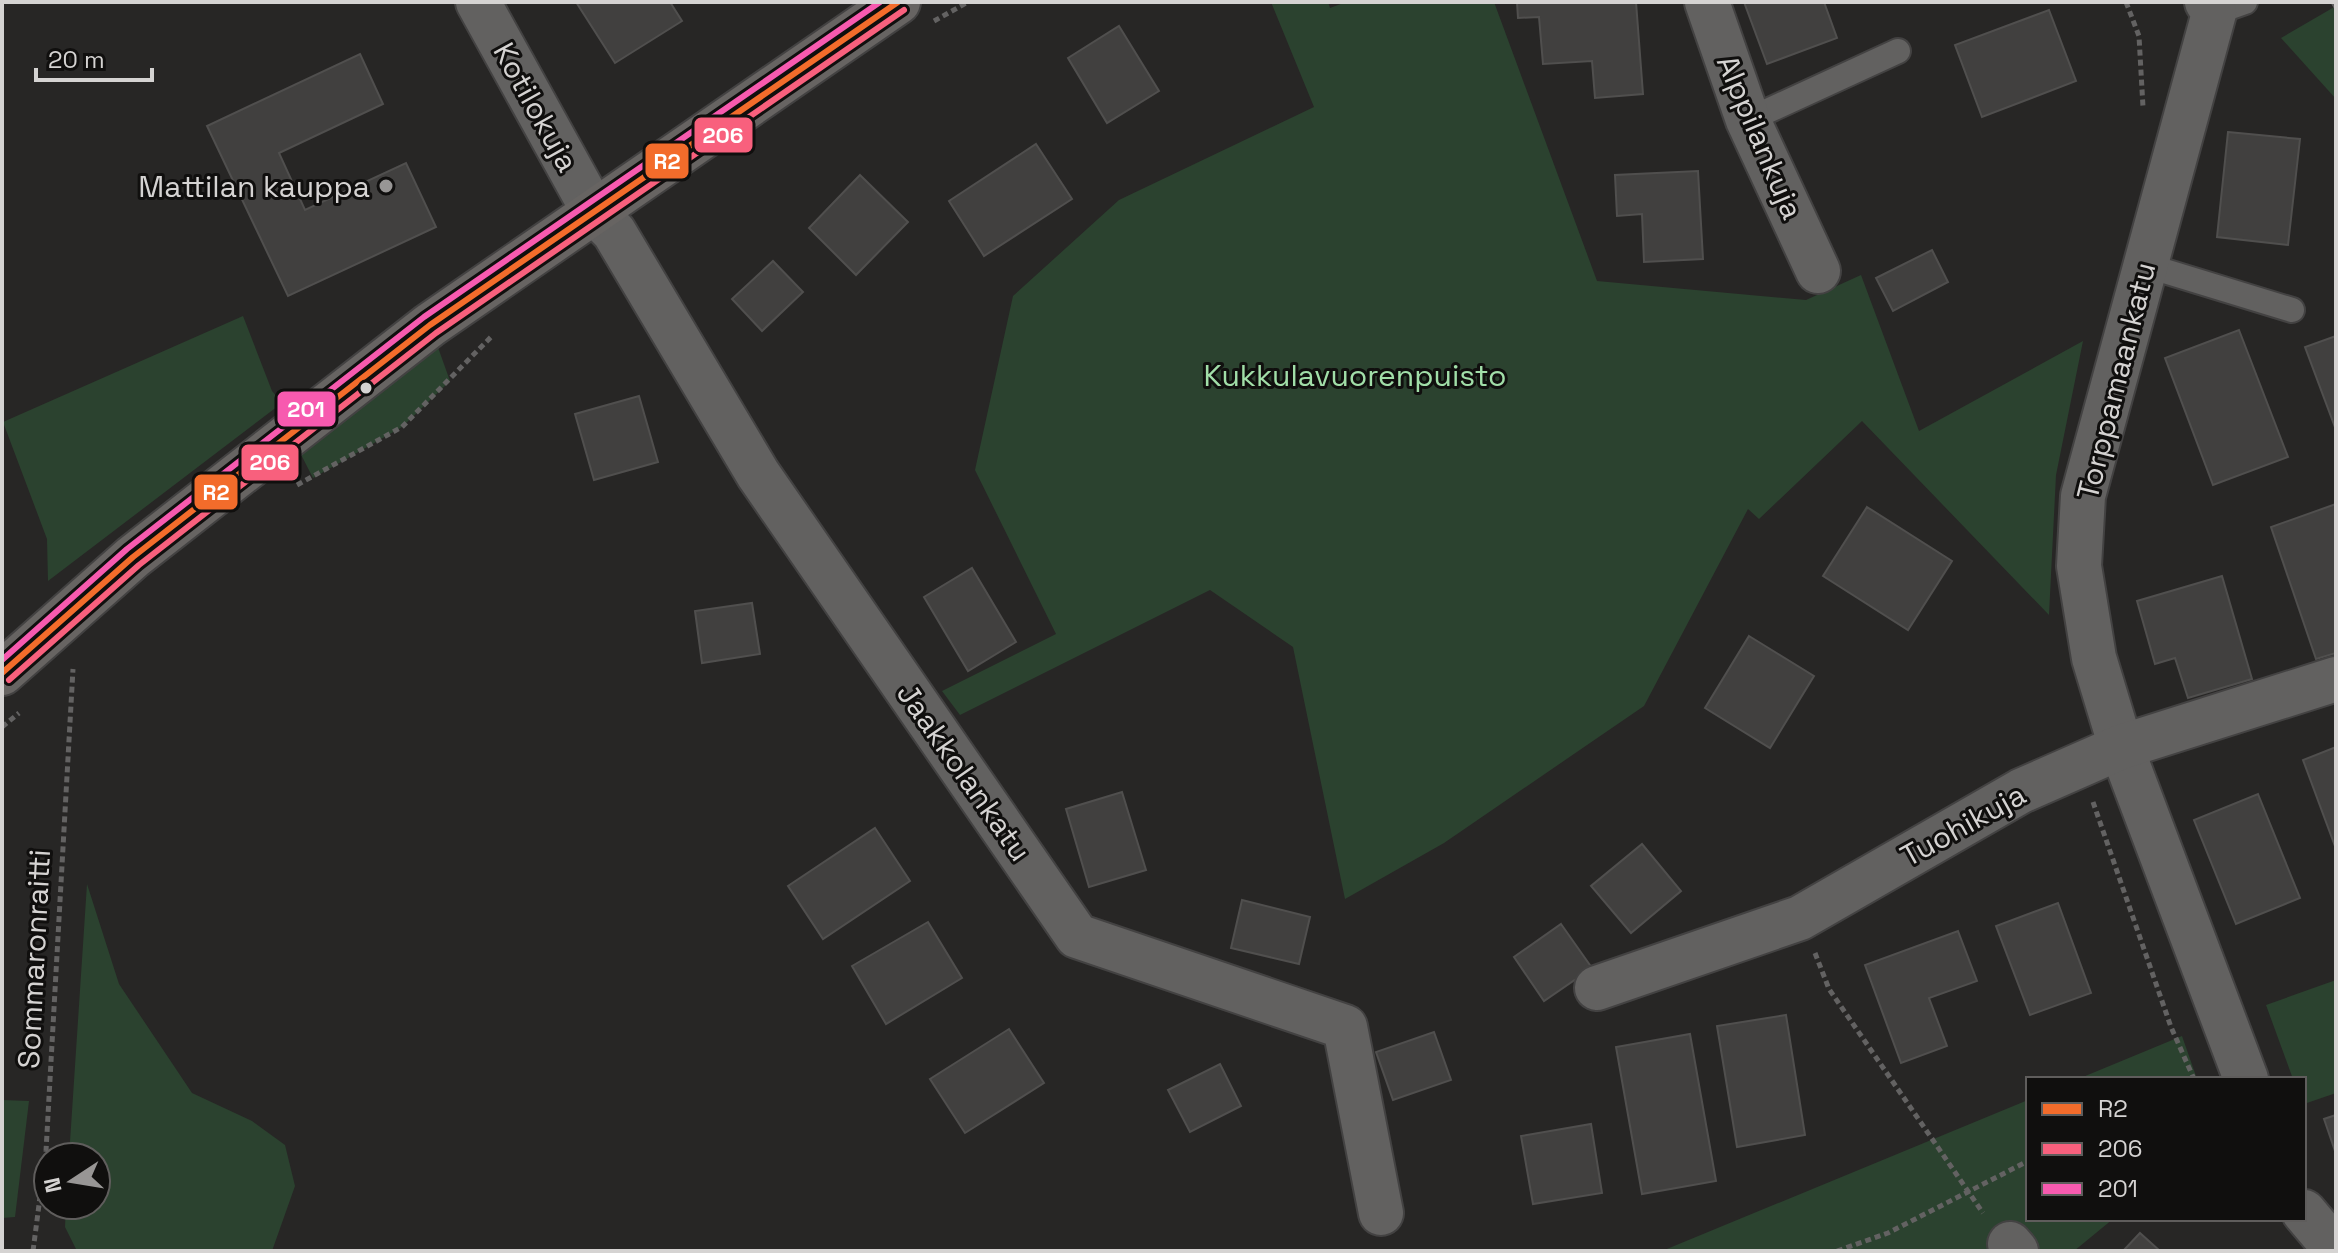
<svg xmlns="http://www.w3.org/2000/svg" width="2338" height="1253" viewBox="0 0 2338 1253" font-family="'Space Grotesk',sans-serif">
	<rect width="100%" height="100%" fill="#272625"/>
	<!-- green -->
	<g fill="#2b422f">
		<polygon points="1271,2 1328,2 1330,8 1346,2 1494,2 1597,281 1806,300 1861,275 1919,431 2083,341 2056,475 2049,615 1862,421 1759,519 1748,509 1644,706 1444,843 1345,899 1293,647 1210,590 960,715 942,691 1056,634 975,470 1013,296 1119,200 1314,107"/>
		<polygon points="2336,6 2336,99 2281,38"/>
		<polygon points="243,316 272,391 282,403 48,581 47,539 3,422"/>
		<polygon points="430,325 450,381 402,427 313,478 290,433"/>
		<polygon points="87,884 119,984 192,1093 252,1121 285,1145 295,1186 272,1251 77,1251 65,1227 66,1205 96,1205 96,1157 69,1157"/>
		<polygon points="2336,980 2336,1093 2304,1104 2304,1079 2293,1079 2266,1005"/>
		<polygon points="2182,1036 2197,1079 2078,1079"/>
		<polygon points="2,1100 29,1101 15,1217 2,1218"/>
		<polygon points="2028,1100 2028,1219 2113,1219 2074,1251 1662,1251"/>
	</g>
	<!-- building -->
	<g fill="#41403f" stroke="#504f4e" stroke-width="2">
		<polygon points="576,2 670,2 682,21 615,63"/>
		<polygon points="1517,2 1636,2 1643,94 1595,98 1592,61 1543,64 1539,17 1518,18"/>
		<polygon points="1744,2 1824,2 1837,38 1767,64"/>
		<polygon points="2049,10 2076,81 1982,117 1955,45"/>
		<polygon points="1119,26 1159,91 1107,123 1068,58"/>
		<polygon points="360,54 383,104 279,153 305,210 406,163 436,227 288,296 207,126"/>
		<polygon points="2228,132 2300,139 2288,245 2217,237"/>
		<polygon points="1036,144 1072,199 984,256 949,201"/>
		<polygon points="1698,171 1703,259 1644,262 1642,214 1617,216 1615,175"/>
		<polygon points="860,175 908,222 856,275 809,228"/>
		<polygon points="1932,250 1948,282 1893,311 1876,278"/>
		<polygon points="773,261 803,292 762,331 732,299"/>
		<polygon points="2239,330 2288,457 2213,485 2165,358"/>
		<polygon points="2336,336 2336,430 2305,347"/>
		<polygon points="639,396 658,462 594,480 575,414"/>
		<polygon points="2336,504 2336,653 2316,659 2271,527"/>
		<polygon points="1867,507 1952,561 1908,630 1823,576"/>
		<polygon points="972,568 1016,642 968,671 924,597"/>
		<polygon points="2222,576 2252,679 2188,698 2175,658 2155,664 2137,601"/>
		<polygon points="752,603 760,654 702,663 695,611"/>
		<polygon points="1749,636 1814,676 1770,748 1705,708"/>
		<polygon points="2336,747 2336,849 2303,760"/>
		<polygon points="1122,792 1146,870 1089,887 1066,809"/>
		<polygon points="2258,794 2300,898 2236,924 2194,820"/>
		<polygon points="875,828 910,881 823,939 788,886"/>
		<polygon points="1642,844 1681,891 1631,933 1591,886"/>
		<polygon points="1242,900 1310,917 1299,964 1231,948"/>
		<polygon points="2058,903 2091,993 2030,1015 1996,926"/>
		<polygon points="928,922 962,978 886,1024 852,966"/>
		<polygon points="1561,924 1592,968 1544,1001 1514,957"/>
		<polygon points="1958,931 1977,981 1929,998 1947,1046 1901,1063 1865,965"/>
		<polygon points="1786,1015 1805,1135 1737,1147 1717,1026"/>
		<polygon points="1009,1029 1044,1083 965,1133 930,1079"/>
		<polygon points="1434,1032 1451,1080 1393,1100 1376,1052"/>
		<polygon points="1690,1034 1716,1181 1642,1194 1616,1047"/>
		<polygon points="1220,1064 1241,1106 1190,1132 1168,1090"/>
		<polygon points="2336,1115 2336,1154 2324,1119"/>
		<polygon points="1591,1124 1602,1193 1533,1204 1521,1136"/>
		<polygon points="2140,1233 2160,1251 2123,1251"/>
	</g>
	<g fill="none" stroke-linecap="round" stroke-linejoin="round">
		<defs>
			<g id="lane">
				<polyline points="2214,13 2245,2"/>
				<polyline points="1748,120 1898,51"/>
				<polyline points="2145,265 2292,310"/>
			</g>
			<g id="street">
				<polyline points="478,2 594,212 614,232 758,474 1077,936 1345,1027 1381,1213"/>
				<polyline points="1707,2 1748,120 1818,271"/>
				<polyline points="2207,2 2214,13 2083,496 2079,566 2094,658 2121,747 2246,1079"/>
				<polyline points="1597,988 1800,918 2021,791 2121,747 2336,679"/>
				<polyline points="2304,1212 2336,1250"/>
				<polyline points="2010,1244 2016,1251"/>
			</g>
			<polyline id="secondary" points="2,673 133,557 430,325 898,2"/>
		</defs>
		<!-- lane casing -->
		<use href="#lane" stroke="#434242" stroke-width="28"/>
		<!-- street casing -->
		<use href="#street" stroke="#434242" stroke-width="48"/>
		<!-- secondary casing -->
		<use href="#secondary" stroke="#434242" stroke-width="48"/>
		<!-- path -->
		<g stroke="#636262" stroke-width="5" stroke-dasharray="6 4" stroke-linecap="butt">
			<polyline points="2126,2 2139,36 2143,107"/>
			<polyline points="2333,2 2336,7"/>
			<polyline points="934,21 968,2"/>
			<polyline points="297,485 402,427 491,337"/>
			<polyline points="2,727 19,713"/>
			<polyline points="2093,802 2171,1027 2194,1079"/>
			<polyline points="1815,953 1829,989 1983,1213"/>
			<polyline points="33,1251 46,1151 73,669"/>
			<polyline points="1837,1251 1888,1233 2028,1161"/>
		</g>
		<!-- lane -->
		<use href="#lane" stroke="#626160" stroke-width="24"/>
		<!-- street -->
		<use href="#street" stroke="#626160" stroke-width="44"/>
		<!-- secondary -->
		<use href="#secondary" stroke="#676462" stroke-width="44"/>
		<defs>
			<polyline id="bus-1" points="2,673 133,557 430,325 898,2"/>
			<polyline id="bus-2" points="9,680 139,565 436,333 904,10"/>
			<polyline id="bus-3" points="2,660 127,549 424,317 880,2"/>
		</defs>
		<!-- bus-1 casing -->
		<use href="#bus-1" stroke="#100f0e" stroke-width="12"/>
		<!-- bus-2 casing -->
		<use href="#bus-2" stroke="#100f0e" stroke-width="12"/>
		<!-- bus-3 casing -->
		<use href="#bus-3" stroke="#100f0e" stroke-width="12"/>
		<!-- bus-1 -->
		<use href="#bus-1" stroke="#f36c2b" stroke-width="6"/>
		<!-- bus-2 -->
		<use href="#bus-2" stroke="#f8607d" stroke-width="6"/>
		<!-- bus-3 -->
		<use href="#bus-3" stroke="#f75aaf" stroke-width="6"/>
	</g>
	<!-- markers -->
	<circle fill="#989695" stroke="#100f0e" stroke-width="3" cx="386" cy="186" r="8"/>
	<circle fill="#d5d3d2" stroke="#100f0e" stroke-width="3" cx="366" cy="388" r="7"/>
	<g text-anchor="middle" dominant-baseline="central" stroke-width="6" stroke-linejoin="round" paint-order="stroke">
		<!-- street labels -->
		<g font-size="30" fill="#d5d3d2" stroke="#100f0e">
			<text transform="translate(536 107) rotate(61)">Kotilokuja</text>
			<text transform="translate(1760 137) rotate(67)">Alppilankuja</text>
			<text transform="translate(2116 381) rotate(-76)">Torppamaankatu</text>
			<text transform="translate(964 772) rotate(55)">Jaakkolankatu</text>
			<text transform="translate(1963 825) rotate(-29)">Tuohikuja</text>
			<text transform="translate(34 959) rotate(-87)">Sommaronraitti</text>
		</g>
		<!-- poi labels -->
		<g font-size="30" fill="#d5d3d2" stroke="#100f0e" text-anchor="end">
			<text x="370" y="186">Mattilan kauppa</text>
		</g>
		<!-- park labels -->
		<g font-size="30" fill="#a1dea8" stroke="#100f0e">
			<text x="1355" y="375">Kukkulavuorenpuisto</text>
		</g>
	</g>
	<g stroke="#100f0e" stroke-width="3">
		<rect x="693" y="116" width="61" height="38" rx="8" fill="#f8607d"/>
		<rect x="644" y="142" width="46" height="38" rx="8" fill="#f36c2b"/>
		<rect x="276" y="390" width="61" height="38" rx="8" fill="#f75aaf"/>
		<rect x="240" y="443" width="60" height="39" rx="8" fill="#f8607d"/>
		<rect x="193" y="473" width="46" height="38" rx="8" fill="#f36c2b"/>
	</g>
	<g font-size="22" text-anchor="middle" font-weight="bold" fill="#fff">
		<text x="723" y="143">206</text>
		<text x="667" y="169">R2</text>
		<text x="306" y="417">201</text>
		<text x="270" y="470">206</text>
		<text x="216" y="500">R2</text>
	</g>
	<!-- border -->
	<rect width="2338" height="1253" fill="none" stroke="#d5d3d2" stroke-width="8"/>
	<!-- legend -->
	<rect x="2026" y="1077" width="280" height="144" fill="#100f0e" stroke="#5f5d5c" stroke-width="2"/>
	<rect x="2042" y="1103" width="40" height="12" fill="#f36c2b" stroke="#5f5d5c" stroke-width="2"/>
	<text x="2098" y="1117" font-size="24" fill="#d5d3d2">R2</text>
	<rect x="2042" y="1143" width="40" height="12" fill="#f8607d" stroke="#5f5d5c" stroke-width="2"/>
	<text x="2098" y="1157" font-size="24" fill="#d5d3d2">206</text>
	<rect x="2042" y="1183" width="40" height="12" fill="#f75aaf" stroke="#5f5d5c" stroke-width="2"/>
	<text x="2098" y="1197" font-size="24" fill="#d5d3d2">201</text>
	<!-- north arrow -->
	<g transform="translate(72 1181) rotate(258)"><circle r="38" fill="#100f0e" stroke="#5f5d5c" stroke-width="2"/>
	<path d="M0-6L14 30L0 20L-14 30Z" fill="#989695"/>
	<text y="-12" font-size="22" font-weight="bold" text-anchor="middle" fill="#d5d3d2">N</text>
	</g>
	<!-- scale -->
	<path d="M36 68v12h116v-12" fill="none" stroke="#d5d3d2" stroke-width="4"/>
	<text x="48" y="68" font-size="24" fill="#d5d3d2" stroke="#100f0e" stroke-width="6" paint-order="stroke">20 m</text>
</svg>
